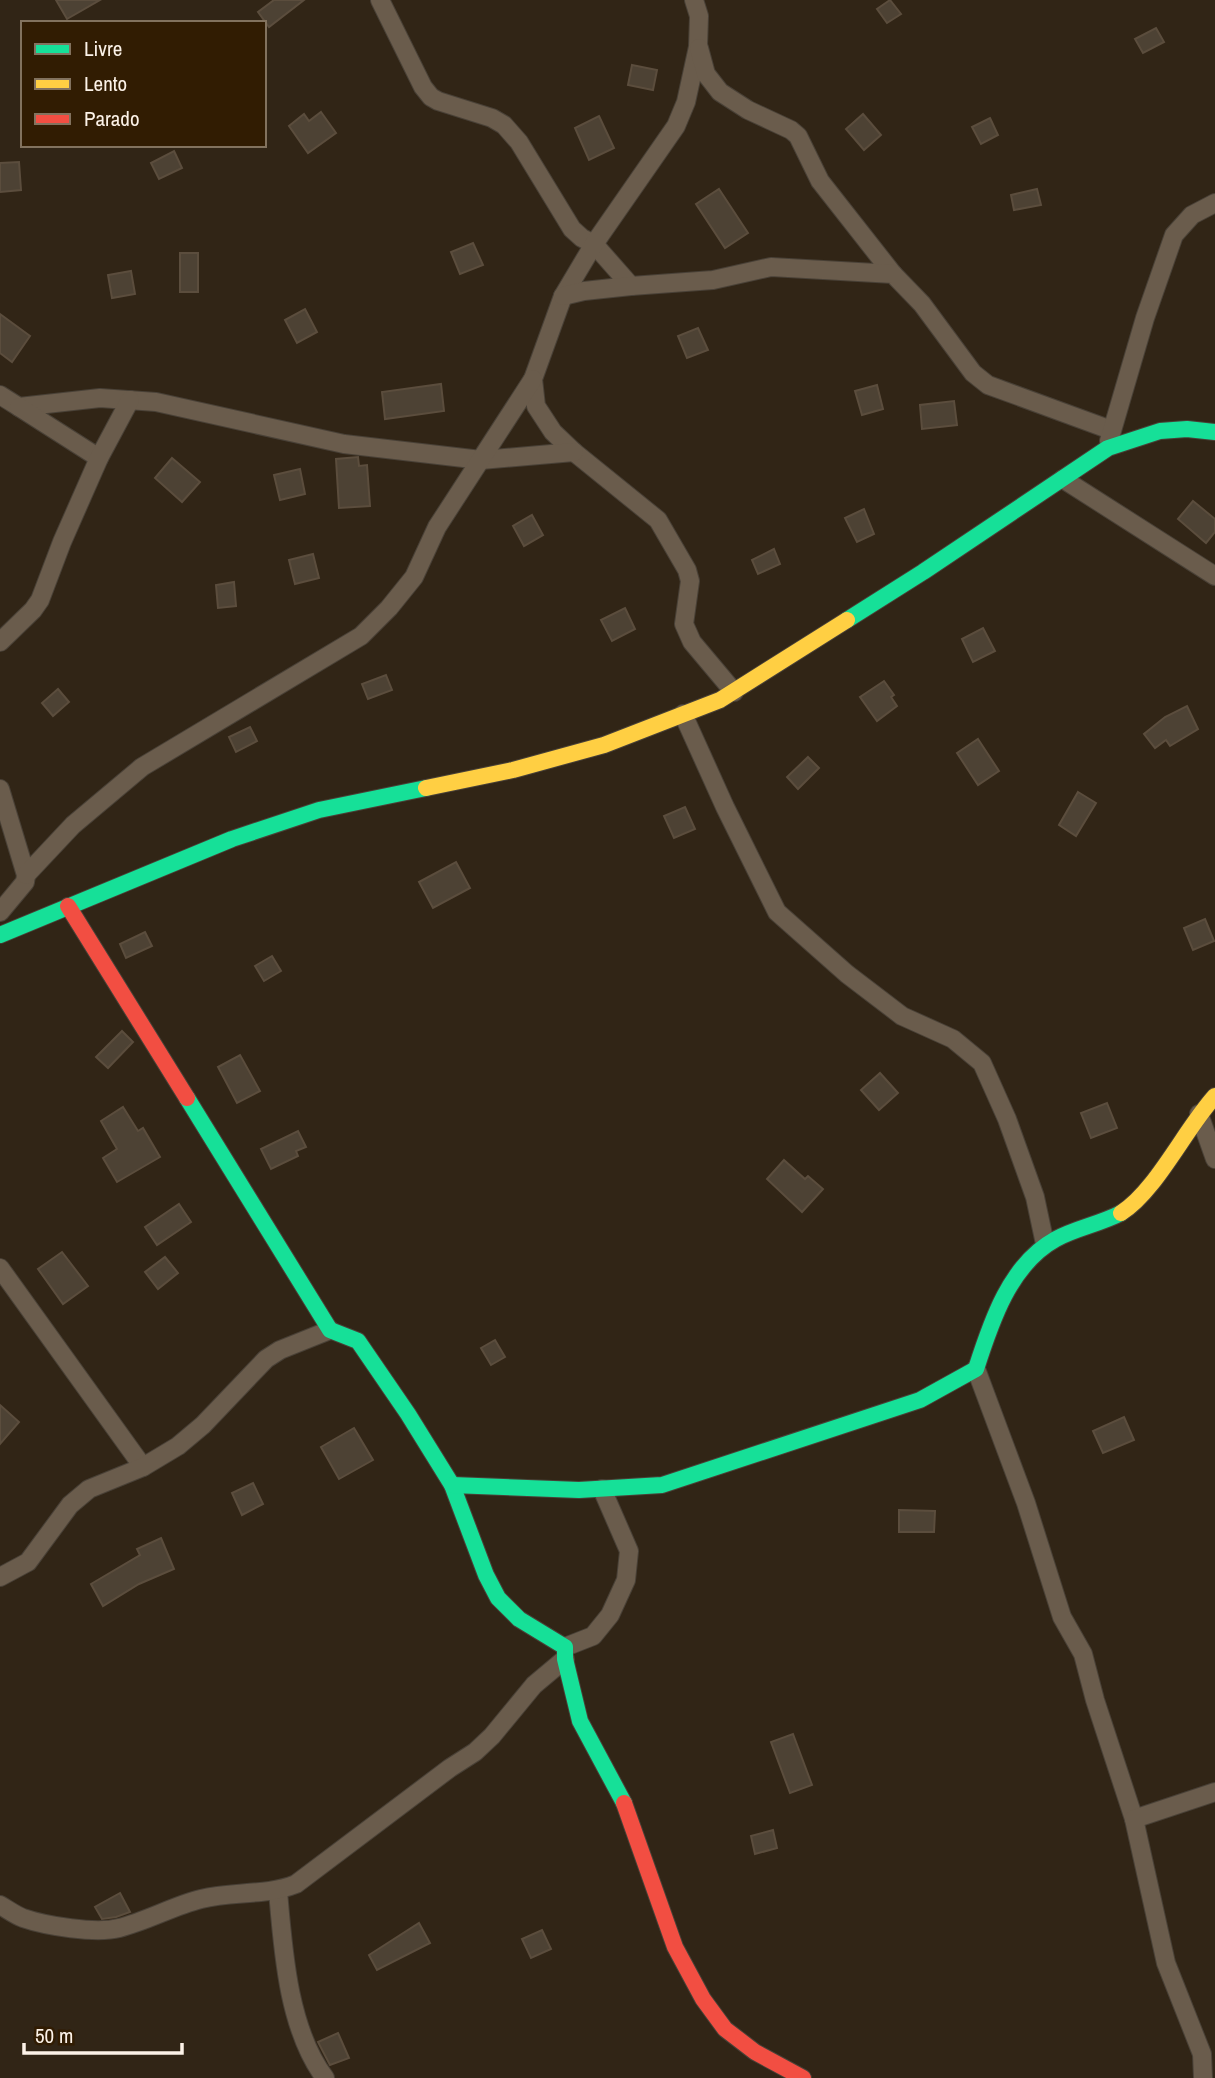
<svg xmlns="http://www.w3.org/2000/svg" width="1215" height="2078" viewBox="0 0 1215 2078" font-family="'Archivo Narrow',sans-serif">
	<rect width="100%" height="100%" fill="#312516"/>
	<!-- building -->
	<g fill="#4d4234" stroke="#5b4d3d" stroke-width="2">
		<polygon points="56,0 100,0 67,19"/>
		<polygon points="274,0 304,0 269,27 258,12"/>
		<polygon points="890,0 901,14 887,23 877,9"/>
		<polygon points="1156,28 1164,42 1143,53 1135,39"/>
		<polygon points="632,65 657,70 653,90 628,85"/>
		<polygon points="321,112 336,133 308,153 289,126 304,114 309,121"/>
		<polygon points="863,114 881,135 864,150 846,129"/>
		<polygon points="599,116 614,148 589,160 575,128"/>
		<polygon points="990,118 998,135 981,144 972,127"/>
		<polygon points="174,151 182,168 159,179 151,163"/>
		<polygon points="19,162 21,190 0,192 0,163"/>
		<polygon points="719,189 748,233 725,248 696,204"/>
		<polygon points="1037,189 1041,205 1014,210 1011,195"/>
		<polygon points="473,243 483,265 460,274 451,252"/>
		<rect x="180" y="253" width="18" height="39"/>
		<polygon points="131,271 135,294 112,298 108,275"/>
		<polygon points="305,309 317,332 297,343 285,320"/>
		<polygon points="0,314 30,336 12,362 0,353"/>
		<polygon points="698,328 708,350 687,358 678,336"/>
		<polygon points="441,384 444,411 385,419 382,392"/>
		<polygon points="877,385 883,409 862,415 855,391"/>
		<polygon points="954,401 957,425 922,429 920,405"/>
		<polygon points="358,457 359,466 367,465 370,506 339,508 336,459"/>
		<polygon points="172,458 200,482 182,502 155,478"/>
		<polygon points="300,469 305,494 280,500 274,475"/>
		<polygon points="1193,501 1215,519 1215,532 1206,543 1178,519"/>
		<polygon points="864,509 874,534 857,542 845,518"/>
		<polygon points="532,515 543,535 524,546 513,526"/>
		<polygon points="774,549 780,564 758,574 752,560"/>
		<polygon points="313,554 319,578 295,584 289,560"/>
		<polygon points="234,582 236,606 218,608 216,585"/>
		<polygon points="625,608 635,629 612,641 601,620"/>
		<polygon points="983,628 995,651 973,662 962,639"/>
		<polygon points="386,675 392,690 368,699 362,684"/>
		<polygon points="884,681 894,695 891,697 897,706 877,721 860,697"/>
		<polygon points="58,689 69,702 53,716 42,703"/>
		<polygon points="1187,706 1198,729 1170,746 1166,740 1155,748 1144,734 1165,717"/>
		<polygon points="250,727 257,741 236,752 229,737"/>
		<polygon points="978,739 999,771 978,785 957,753"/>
		<polygon points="808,757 819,768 798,789 787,777"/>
		<polygon points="1078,792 1096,803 1076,836 1059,825"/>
		<polygon points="685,807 695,829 674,838 664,816"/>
		<polygon points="456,862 470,888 433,908 419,882"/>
		<polygon points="1205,919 1214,941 1193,950 1184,928"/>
		<polygon points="145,932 152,946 126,958 120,944"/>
		<polygon points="272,956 281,971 264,981 255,966"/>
		<polygon points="122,1031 133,1042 108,1068 96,1057"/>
		<polygon points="240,1055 260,1091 237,1103 218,1067"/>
		<polygon points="880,1073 898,1093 879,1110 861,1090"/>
		<polygon points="1107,1103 1117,1128 1091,1138 1081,1113"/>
		<polygon points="123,1107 138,1131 143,1128 160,1157 117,1182 103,1158 117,1149 101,1121"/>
		<polygon points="298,1131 306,1147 296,1151 298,1156 271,1169 261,1149"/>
		<polygon points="784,1160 805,1179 808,1176 823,1189 802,1212 767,1179"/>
		<polygon points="179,1204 191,1222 157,1245 145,1227"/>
		<polygon points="62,1252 88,1286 63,1304 38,1269"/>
		<polygon points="165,1257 178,1273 158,1289 145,1272"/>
		<polygon points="495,1340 505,1357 491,1365 481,1348"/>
		<polygon points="0,1405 19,1422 0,1444"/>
		<polygon points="1124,1417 1134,1440 1103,1453 1093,1431"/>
		<polygon points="354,1428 373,1460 339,1479 321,1447"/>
		<polygon points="253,1483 263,1504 242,1515 232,1493"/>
		<polygon points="899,1510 935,1511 934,1532 899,1532"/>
		<polygon points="161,1538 174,1569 139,1584 103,1606 91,1584 140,1555 137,1549"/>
		<polygon points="793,1734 812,1785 790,1793 771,1742"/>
		<polygon points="773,1830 777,1848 755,1854 751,1836"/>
		<polygon points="120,1893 130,1912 116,1917 102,1919 95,1907"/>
		<polygon points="419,1923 430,1943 377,1970 369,1955"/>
		<polygon points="542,1930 551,1949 531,1958 522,1939"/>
		<polygon points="338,2033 349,2058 330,2065 318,2042"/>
	</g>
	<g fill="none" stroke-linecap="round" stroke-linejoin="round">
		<defs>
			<g id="street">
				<polyline points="380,0 423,87 431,97 438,101 492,118 504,125 519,142 572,229 582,238 594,244 631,286"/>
				<polyline points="694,0 699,16 698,47 686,102 676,126 594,244 563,296 533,379 536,406 553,432 574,452 658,520 687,570 690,581 684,624 692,642 734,692"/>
				<polyline points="699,48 706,74 720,92 748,110 791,130 798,136 820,181 893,274"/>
				<polyline points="563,296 584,291 631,286 713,280 771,267 893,274 922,304 973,373 988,385 1111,430"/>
				<polyline points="0,395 19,407 100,398 156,402 344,444 481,460 574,452"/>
				<polyline points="19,407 99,458"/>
				<polyline points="1109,441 1145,318 1174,235 1192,215 1215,203"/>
				<polyline points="1063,479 1215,576"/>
				<polyline points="0,642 33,610 40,600 62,542 99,458 130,400"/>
				<polyline points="683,714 725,807 777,912 847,974 902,1016 953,1039 982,1063 1007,1119 1035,1197 1045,1244"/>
				<polyline points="0,789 26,875 25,882 0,912"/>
				<polyline points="26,875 73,825 142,767 361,636 389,608 414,577 437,527 533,379"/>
				<polyline points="1199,1114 1215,1159"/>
				<polyline points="0,1268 143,1467"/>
				<polyline points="976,1369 1026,1503 1062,1617 1083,1654 1095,1700 1134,1819"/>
				<polyline points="0,1577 28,1562 70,1505 89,1489 143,1467 178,1446 203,1425 266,1359 280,1350 330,1330"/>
				<polyline points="565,1647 593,1636 610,1615 626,1580 629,1551 602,1489"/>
				<path d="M278,1891C283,1950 288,2029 325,2078"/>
				<path d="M0,1905C7,1909 15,1915 23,1918C46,1926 96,1934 119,1928C147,1921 173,1906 201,1899C232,1891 266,1896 296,1884L450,1768L475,1752L492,1736L534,1685L565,1659"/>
				<polyline points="1203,2078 1202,2054 1166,1963 1134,1819 1215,1792"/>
			</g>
			<g id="fast">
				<polyline points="847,620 923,572 1108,448 1160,431 1187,429 1215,432"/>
				<polyline points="0,935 232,839 319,810 426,788"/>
				<polyline points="187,1098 330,1330 358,1341 408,1414 452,1485 486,1575 498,1598 519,1619 565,1647 565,1659 580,1721 624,1803"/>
				<path d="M452,1485L579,1490L662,1485L920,1400L976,1369C991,1322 1010,1264 1056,1239C1076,1228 1100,1224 1121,1213"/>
			</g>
			<g id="slow">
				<polyline points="426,788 513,770 604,745 720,700 847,620"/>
				<path d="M1121,1213C1156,1191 1185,1129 1215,1096"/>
			</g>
			<g id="jam">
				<polyline points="68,906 187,1098"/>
				<polyline points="624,1803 675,1947 703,1999 725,2029 755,2052 803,2078"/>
			</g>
		</defs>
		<!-- street casing -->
		<use href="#street" stroke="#494137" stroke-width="20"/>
		<!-- fast casing -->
		<use href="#fast" stroke="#494137" stroke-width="18"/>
		<!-- slow casing -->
		<use href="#slow" stroke="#494137" stroke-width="18"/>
		<!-- jam casing -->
		<use href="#jam" stroke="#494137" stroke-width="18"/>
		<!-- street -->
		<use href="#street" stroke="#6a5c4c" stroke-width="18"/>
		<!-- fast -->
		<use href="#fast" stroke="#16e098" stroke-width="16"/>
		<!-- slow -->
		<use href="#slow" stroke="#ffcf43" stroke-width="16"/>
		<!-- jam -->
		<use href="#jam" stroke="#f24e42" stroke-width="16"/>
	</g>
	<!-- legend -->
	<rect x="21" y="21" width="245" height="126" fill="#311c02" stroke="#82725e" stroke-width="2"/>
	<rect x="35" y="44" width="35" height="10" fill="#16e098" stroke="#82725e" stroke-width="2"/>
	<text x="84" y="56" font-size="21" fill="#fcf2e8">Livre</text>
	<rect x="35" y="79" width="35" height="10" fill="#ffcf43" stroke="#82725e" stroke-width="2"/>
	<text x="84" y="91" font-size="21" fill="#fcf2e8">Lento</text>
	<rect x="35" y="114" width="35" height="10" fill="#f24e42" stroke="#82725e" stroke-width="2"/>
	<text x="84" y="126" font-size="21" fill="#fcf2e8">Parado</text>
	<!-- scale -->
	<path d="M24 2043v10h158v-10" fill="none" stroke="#fcf2e8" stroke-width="3.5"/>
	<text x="35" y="2043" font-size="21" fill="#fcf2e8" stroke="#311c02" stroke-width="5" paint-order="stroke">50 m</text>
</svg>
